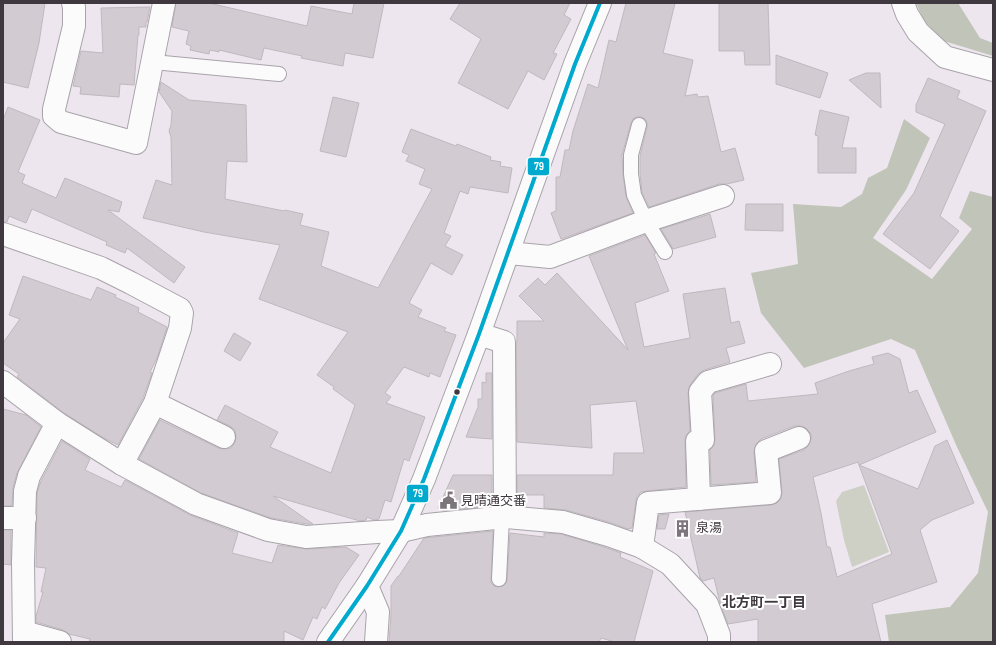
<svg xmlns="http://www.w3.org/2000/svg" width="996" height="645" viewBox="0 0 996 645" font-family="'Sofia Sans Condensed','Noto Sans JP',sans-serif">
	<rect width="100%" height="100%" fill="#ede6ee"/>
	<!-- green -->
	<polygon fill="#ced0c6" points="864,485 889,552 852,567 844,540 836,501 842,492"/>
	<!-- forest -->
	<g fill="#c1c4b8">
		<polygon points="916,3 958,3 980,38 993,43 993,56 944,41 924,21"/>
		<polygon points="904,119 930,138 906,190 873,238 932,279 972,229 959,218 970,191 993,197 993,642 889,642 885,615 950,607 978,573 988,512 957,447 915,350 891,339 804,368 761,313 751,273 798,264 793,204 841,207 862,194 868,178 887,168"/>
	</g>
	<!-- building -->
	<g fill="#d2ccd2" stroke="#bfb9bf">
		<polygon points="3,3 45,3 39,43 28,88 3,82"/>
		<polygon points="176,3 209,3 307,26 311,6 352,14 354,3 384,3 373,58 345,53 343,66 301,58 302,56 264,48 261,60 219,50 219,52 210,50 209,54 190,50 191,46 186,44 189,31 172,27"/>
		<polygon points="460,3 570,3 564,15 571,19 553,53 557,54 544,80 528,71 508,109 458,83 481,39 450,19"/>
		<polygon points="626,3 675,3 663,53 693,60 685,96 697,94 698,97 708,96 721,152 735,148 744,180 727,184 719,184 649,207 642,193 640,173 640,156 647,127 647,123 645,119 641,117 636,117 633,119 631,123 622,155 623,175 626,196 633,213 561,239 551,213 556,211 556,177 560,177 565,150 569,150 573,131 588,84 598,88 609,40 616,42"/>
		<polygon points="719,3 768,3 770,65 745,65 744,51 719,51"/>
		<polygon points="150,7 147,22 146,22 146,27 139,27 139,35 138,35 134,85 120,84 119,97 80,94 81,87 73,86 81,51 103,53 101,8"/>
		<polygon points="776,55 828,73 820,98 776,84"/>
		<polygon points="866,73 880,73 881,108 849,80"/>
		<polygon points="928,78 960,91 957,98 986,111 940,216 959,231 930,269 883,234 914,193 945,124 916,112 916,105"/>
		<polygon points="161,82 189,100 246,105 247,162 227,161 225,199 284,211 285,210 303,214 300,225 329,232 321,266 378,288 432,189 419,184 425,169 406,161 409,155 402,152 411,129 456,146 457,144 491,157 490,160 501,162 500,166 512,168 508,193 470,187 468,194 460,191 444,233 451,236 445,246 463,255 452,275 431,263 409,303 422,310 418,317 446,328 444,331 456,335 440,377 430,373 429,377 404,367 385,393 391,397 386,403 425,417 409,461 404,459 391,502 385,500 379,519 374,520 367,517 366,520 360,521 273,496 313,524 307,524 271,518 201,493 139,459 160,420 218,448 224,449 231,448 235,442 236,436 235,430 230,426 217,420 225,405 278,432 270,447 331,473 355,405 333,389 334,387 317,375 348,332 259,299 280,245 204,232 143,218 156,180 172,185 171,137 169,131 171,125 172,111 159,92"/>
		<polygon points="333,97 359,103 346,157 320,151"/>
		<polygon points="8,107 40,120 18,172 25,175 22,183 56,198 65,178 122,202 119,212 108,210 185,267 174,283 127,248 125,253 106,245 107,242 32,209 26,223 9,216 7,222 3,222 3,120"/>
		<polygon points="820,110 849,117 842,148 856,148 856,173 818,173 818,136 815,135"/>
		<polygon points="746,204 783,204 783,231 745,230"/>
		<polygon points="710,214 716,237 673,249 661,229"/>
		<polygon points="645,235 656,253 654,254 669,291 635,303 644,347 690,338 683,294 725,288 731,323 739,321 745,343 726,348 730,362 704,370 698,374 690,385 688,393 690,431 686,435 685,441 686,487 647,491 641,492 637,496 636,501 632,528 628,529 612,523 566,510 544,508 544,495 517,495 517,475 613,475 614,453 644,453 636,401 590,405 592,448 517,442 516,342 517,342 517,321 544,321 519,296 538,278 545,285 557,273 628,350 589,256"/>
		<polygon points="23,276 91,300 97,287 116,295 115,297 139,308 138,312 167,327 157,358 150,372 152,373 143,398 118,445 102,437 64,413 17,377 19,374 3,363 3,343 20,319 9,315"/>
		<polygon points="234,333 251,343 240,361 224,351"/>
		<polygon points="888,353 900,359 909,393 917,390 936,432 859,465 858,462 813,477 821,513 827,547 830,547 837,577 892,554 859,465 918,489 935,446 947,440 974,503 932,520 920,530 937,582 872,604 881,642 758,642 758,619 728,624 720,603 714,578 703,581 700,578 685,512 771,505 777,503 781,499 782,492 779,459 804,450 808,446 811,440 811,434 806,428 800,426 794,426 761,439 756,444 754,452 756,482 711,485 710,450 714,445 715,439 713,396 715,393 746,384 748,401 818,394 815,383 849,371 874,364 872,357"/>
		<polygon points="486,373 492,373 492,439 466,437 478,407 478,399 482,399 482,382 486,383"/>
		<polygon points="3,409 26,415 41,427 17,473 13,488 12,506 3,506"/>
		<polygon points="62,441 90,459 85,470 121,487 125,480 190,515 238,533 232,553 272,563 278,545 307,549 346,547 359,555 339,583 325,609 322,607 317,619 313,617 303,640 284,631 284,642 89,642 90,639 69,634 63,630 36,622 36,616 43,592 41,592 46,568 36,567 37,493 41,481"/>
		<polygon points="453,475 492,475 492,506 443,511 438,508"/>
		<polygon points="669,514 665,529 657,529 659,515"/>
		<polygon points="3,530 11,530 11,565 3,564"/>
		<polygon points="493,531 491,579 491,583 494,586 498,587 503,586 506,583 507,580 510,533 544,537 544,533 561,534 604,547 621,553 620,557 653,571 634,642 615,642 601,638 599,642 389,642 391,615 391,586 398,576 399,576 424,538"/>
	</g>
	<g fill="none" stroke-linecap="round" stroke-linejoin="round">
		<defs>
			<g id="lane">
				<polyline points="153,62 279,74"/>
				<polyline points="639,125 631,155 631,174 634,195 646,221 665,252"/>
				<polyline points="499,579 502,517"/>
			</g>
			<g id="street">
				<polyline points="73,3 74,7 74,26 54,109 54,116 61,122 136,143 164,3"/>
				<polyline points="903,3 907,14 918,32 945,57 993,70"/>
				<polyline points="3,234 101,268 131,283 180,309 182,313 180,328 155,403 122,464"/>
				<polyline points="508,253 550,257 646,221 723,196"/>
				<polyline points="479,334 504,342 505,517"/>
				<polyline points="3,382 57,423 122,464 196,504 268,530 306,537 377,532 401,531 427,525 505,517 563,522 608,535 642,547 670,564 707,604 719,635 719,642"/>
				<polyline points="155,403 224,437"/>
				<polyline points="699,499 697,441 703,440 700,392 708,382 770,364"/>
				<polyline points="3,518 25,518"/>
				<polyline points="642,547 648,503 770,493 766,451 799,438"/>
				<polyline points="367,586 378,612 376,642"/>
				<polyline points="24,632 60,642"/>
				<polyline points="24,642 23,562 25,491 29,476 57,423"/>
			</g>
			<polyline id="secondary" points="328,642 367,586 401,531 424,479 479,334 575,64 600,3"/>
		</defs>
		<!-- lane casing -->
		<use href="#lane" stroke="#a8a3a9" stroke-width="16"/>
		<!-- street casing -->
		<use href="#street" stroke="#a8a3a9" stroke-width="24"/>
		<!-- secondary casing -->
		<use href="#secondary" stroke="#a8a3a9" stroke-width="24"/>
		<!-- lane -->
		<use href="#lane" stroke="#fcfbfc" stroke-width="14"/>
		<!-- street -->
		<use href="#street" stroke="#fcfbfc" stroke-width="22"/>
		<!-- secondary -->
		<use href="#secondary" stroke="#fcfbfc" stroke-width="22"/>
		<defs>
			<polyline id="bus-1" points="328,642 367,586 401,531 424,479 479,334 575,64 600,3"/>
		</defs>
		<!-- bus-1 casing -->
		<use href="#bus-1" stroke="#fff" stroke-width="7"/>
		<!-- bus-1 -->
		<use href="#bus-1" stroke="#00a9ce" stroke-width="4"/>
	</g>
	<!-- icons -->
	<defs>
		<symbol id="civic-bare" viewBox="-9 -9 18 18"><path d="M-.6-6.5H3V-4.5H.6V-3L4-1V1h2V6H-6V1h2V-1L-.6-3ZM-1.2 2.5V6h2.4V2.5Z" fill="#7c767c" stroke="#fff" stroke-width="2.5" paint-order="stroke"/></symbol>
		<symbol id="building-bare" viewBox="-9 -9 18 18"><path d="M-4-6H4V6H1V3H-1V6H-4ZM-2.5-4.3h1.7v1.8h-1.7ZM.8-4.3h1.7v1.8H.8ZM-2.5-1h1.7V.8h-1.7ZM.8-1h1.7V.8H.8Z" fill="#7c767c" stroke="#fff" stroke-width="2.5" paint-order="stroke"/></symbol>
	</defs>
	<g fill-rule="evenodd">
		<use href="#civic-bare" x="436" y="488" width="25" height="25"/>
		<use href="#building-bare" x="670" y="516" width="25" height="25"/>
	</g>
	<!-- markers -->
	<circle fill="#3f393f" stroke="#fff" stroke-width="1.5" cx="457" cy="392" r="3.5"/>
	<g text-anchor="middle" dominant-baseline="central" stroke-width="4" stroke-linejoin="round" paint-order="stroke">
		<!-- poi labels -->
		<g font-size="13" fill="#3f393f" stroke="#fff" text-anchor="start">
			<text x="461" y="501">見晴通交番</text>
			<text x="696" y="528">泉湯</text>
		</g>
		<!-- neighbourhood labels -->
		<g font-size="14" font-weight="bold" fill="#3f393f" stroke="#fff">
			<text x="764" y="602">北方町一丁目</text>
		</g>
	</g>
	<g stroke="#fff" stroke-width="1.5">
		<rect x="527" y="157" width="23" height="19" rx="4" fill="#00a9ce"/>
		<rect x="406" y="484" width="23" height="19" rx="4" fill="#00a9ce"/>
	</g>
	<g font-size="11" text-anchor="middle" font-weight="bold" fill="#fff">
		<text x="539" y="170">79</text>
		<text x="418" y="497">79</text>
	</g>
	<!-- border -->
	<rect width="996" height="645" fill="none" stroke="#3f393f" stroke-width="8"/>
</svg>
